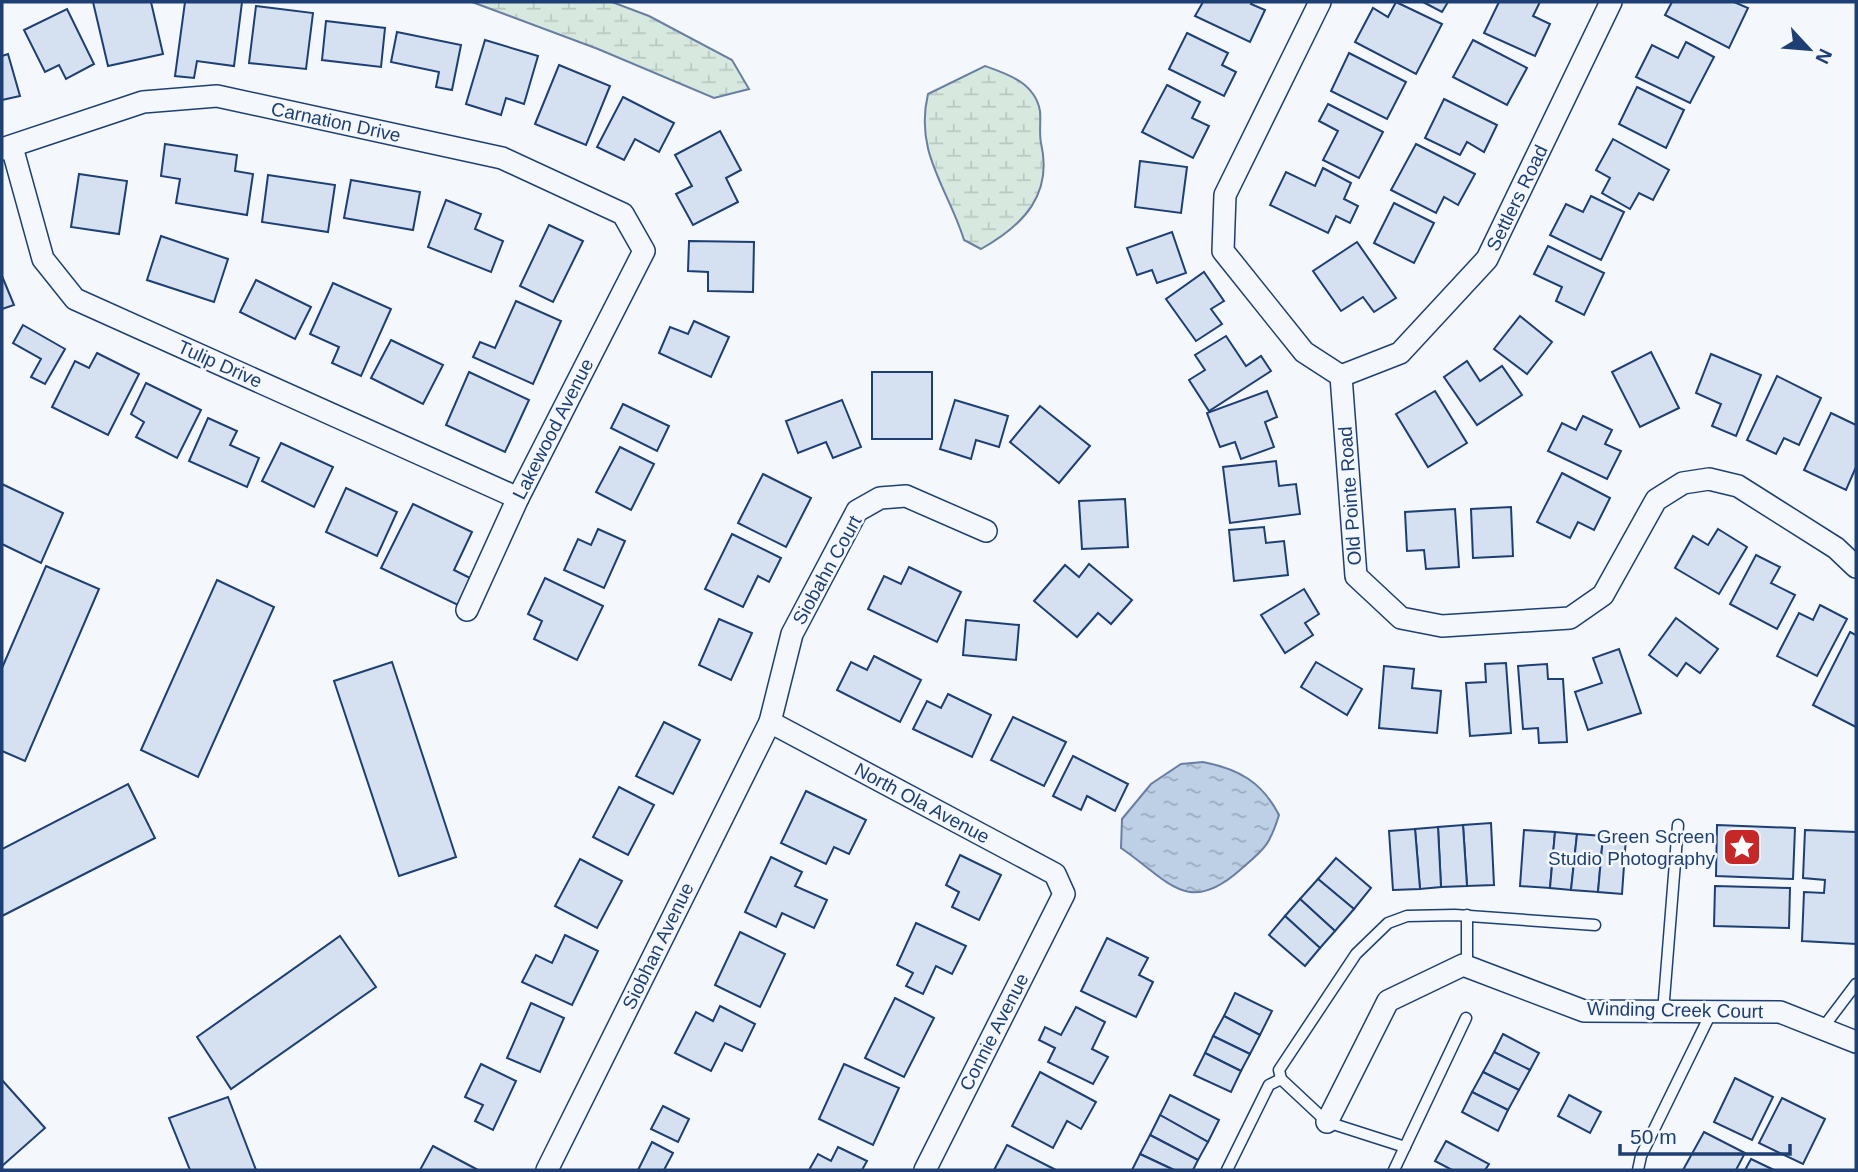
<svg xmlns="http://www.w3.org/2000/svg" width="1858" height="1172" viewBox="0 0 1858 1172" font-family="Arial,sans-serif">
	<defs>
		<pattern id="wetland-marsh" width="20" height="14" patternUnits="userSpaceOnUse" patternTransform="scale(1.75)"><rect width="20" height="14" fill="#d7e8df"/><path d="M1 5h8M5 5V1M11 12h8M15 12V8" fill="none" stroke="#b8c8c3"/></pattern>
		<pattern id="water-ripples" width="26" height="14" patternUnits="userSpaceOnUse" patternTransform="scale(1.75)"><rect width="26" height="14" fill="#bed0e5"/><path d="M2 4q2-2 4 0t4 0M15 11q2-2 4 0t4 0" fill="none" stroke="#9aaabe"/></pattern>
	</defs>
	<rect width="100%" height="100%" fill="#f4f7fb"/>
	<!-- wetland -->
	<g fill="url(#wetland-marsh)" stroke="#687fa3" stroke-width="2">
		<polygon points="472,2 612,2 649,16 732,60 749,89 714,98 598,49"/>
		<path d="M985,66C1008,74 1035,83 1040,111C1041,121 1039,133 1041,143C1053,194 1024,225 981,249L964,240C948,188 914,153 928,94Z"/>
	</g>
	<!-- water -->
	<path fill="url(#water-ripples)" stroke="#687fa3" stroke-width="2" d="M1203,762C1239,769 1262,782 1279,815C1269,847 1264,849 1240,870C1187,917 1168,880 1121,848L1122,819L1151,784L1181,764Z"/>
	<!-- building -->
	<g fill="#d5e0f0" stroke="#1d3f73" stroke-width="2">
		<polygon points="93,2 151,2 163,54 108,66"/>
		<polygon points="185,2 242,2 234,66 197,61 194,78 175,76"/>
		<polygon points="1203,2 1252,2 1251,4 1265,10 1250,42 1195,16"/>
		<polygon points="1396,2 1442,24 1416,74 1355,42 1373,8 1388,17"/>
		<polygon points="1423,2 1448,2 1442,12"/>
		<polygon points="1499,2 1540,2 1533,16 1550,24 1535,56 1484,33"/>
		<polygon points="1672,2 1734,2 1748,8 1729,48 1665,15"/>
		<polygon points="256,6 313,13 306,69 249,63"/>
		<polygon points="67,9 94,64 66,79 59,65 45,72 24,30"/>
		<polygon points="326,21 385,28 381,67 322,60"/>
		<polygon points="397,32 461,45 452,90 436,87 439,72 391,62"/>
		<polygon points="1187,33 1228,53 1222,65 1236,72 1224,96 1169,69"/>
		<polygon points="485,40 538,56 524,104 506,98 501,115 466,104"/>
		<polygon points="1473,40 1527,68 1507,105 1453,77"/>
		<polygon points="1686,42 1714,57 1690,103 1636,77 1652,45 1678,58"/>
		<polygon points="1349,53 1406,82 1387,119 1331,91"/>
		<polygon points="8,54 20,96 2,100 2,56"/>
		<polygon points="559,65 610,86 586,145 535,124"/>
		<polygon points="1167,85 1200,102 1192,118 1209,126 1193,158 1142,132"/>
		<polygon points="1637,87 1684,110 1666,148 1619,124"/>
		<polygon points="623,97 674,123 659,152 635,139 624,160 597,147"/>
		<polygon points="1444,99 1497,125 1484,152 1467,142 1460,155 1425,138"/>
		<polygon points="1328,104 1383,132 1359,178 1323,160 1338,131 1319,121"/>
		<polygon points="720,131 741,170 726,178 738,202 693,225 676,194 692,186 675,155"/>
		<polygon points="1613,139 1669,170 1653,200 1639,193 1630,209 1602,193 1610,178 1596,170"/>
		<polygon points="165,144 237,155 235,171 253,174 247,215 176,203 180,179 161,176"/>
		<polygon points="1416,144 1475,174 1458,205 1444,197 1436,213 1391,190"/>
		<polygon points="1140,161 1187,167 1181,213 1135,207"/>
		<polygon points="1323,168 1351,183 1344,199 1358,206 1350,223 1336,216 1328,233 1270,205 1286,172 1315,186"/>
		<polygon points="79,174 127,181 119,234 71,227"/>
		<polygon points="268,175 335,185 328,232 262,222"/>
		<polygon points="351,180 420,192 413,230 344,218"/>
		<polygon points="1591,196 1624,212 1601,260 1550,235 1566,204 1583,212"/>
		<polygon points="446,200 481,214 475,229 503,241 491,272 428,247"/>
		<polygon points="1394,203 1434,223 1414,263 1374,243"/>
		<polygon points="549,225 583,241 553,302 520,286"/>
		<polygon points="1172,232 1186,273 1157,283 1152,270 1137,275 1127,248"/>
		<polygon points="161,236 228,259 214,302 147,280"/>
		<polygon points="689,241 754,242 753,292 708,291 708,272 688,271"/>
		<polygon points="1357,242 1396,298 1374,312 1363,297 1341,311 1313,271"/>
		<polygon points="1548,246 1604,273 1584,315 1556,301 1562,287 1534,274"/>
		<polygon points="1204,272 1224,301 1211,309 1222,324 1196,341 1166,299"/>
		<polygon points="2,276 14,305 2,309"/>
		<polygon points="256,280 311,307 295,339 240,312"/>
		<polygon points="333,283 391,309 361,376 332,363 339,347 310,334"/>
		<polygon points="516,301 561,321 533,384 473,357 480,342 495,348"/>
		<polygon points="1520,316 1552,342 1527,374 1494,349"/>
		<polygon points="694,321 729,337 711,377 659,353 670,327 688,334"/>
		<polygon points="23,325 65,349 45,384 31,377 41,359 13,343"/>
		<polygon points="1226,336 1246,366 1261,356 1271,371 1209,411 1189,380 1205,370 1195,355"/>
		<polygon points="391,340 443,365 423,404 371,378"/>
		<polygon points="1651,352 1679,408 1640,427 1612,372"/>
		<polygon points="97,353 139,374 108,435 52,407 75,361 89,368"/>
		<polygon points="1711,354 1761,375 1736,436 1712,426 1721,404 1696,393"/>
		<polygon points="1467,361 1480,381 1502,366 1522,395 1477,425 1444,377"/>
		<polygon points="469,372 529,400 505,452 446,425"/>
		<rect x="872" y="372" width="60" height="67"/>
		<polygon points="1777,376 1821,398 1799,445 1784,438 1776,454 1747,440"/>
		<polygon points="146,383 201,410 177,458 136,437 144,422 131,414"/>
		<polygon points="1267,391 1277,417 1265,422 1274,447 1241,459 1235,442 1220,447 1207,413"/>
		<polygon points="1435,391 1467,443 1428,467 1396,414"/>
		<polygon points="842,400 861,447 833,458 826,442 798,453 786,421"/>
		<polygon points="955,400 1008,416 999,447 976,440 971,459 940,449"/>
		<polygon points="623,404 669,426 657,451 611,428"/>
		<polygon points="1040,406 1090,446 1059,483 1010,442"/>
		<polygon points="1831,413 1856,425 1856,467 1846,490 1804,470"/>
		<polygon points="1583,416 1612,430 1605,444 1621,451 1607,479 1548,451 1562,423 1576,430"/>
		<polygon points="208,418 237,431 230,445 259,458 247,487 189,461"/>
		<polygon points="281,443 333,467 314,507 262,481"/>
		<polygon points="620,447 654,464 631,510 596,492"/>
		<polygon points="1276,461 1279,486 1296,484 1300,514 1230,523 1223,467"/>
		<polygon points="1562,473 1610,498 1594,530 1578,522 1570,538 1537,522"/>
		<polygon points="763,474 811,498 786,547 738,523"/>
		<polygon points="2,484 63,513 41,563 2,544"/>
		<polygon points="346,488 397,512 377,556 326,532"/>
		<polygon points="1125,499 1128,547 1082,549 1079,501"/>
		<polygon points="413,504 472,532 454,570 474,580 460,606 381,568"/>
		<polygon points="1511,507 1513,556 1473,558 1471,509"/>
		<polygon points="1455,509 1459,567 1426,569 1424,550 1407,551 1405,512"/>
		<polygon points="1264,527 1266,543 1284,541 1288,575 1234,581 1229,530"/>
		<polygon points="598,529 625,541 604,588 564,570 578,539 591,545"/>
		<polygon points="1718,529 1747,547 1719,594 1675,568 1693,536 1708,545"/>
		<polygon points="732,534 781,558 769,582 758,576 743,607 705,589"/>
		<polygon points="1756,555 1780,567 1771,583 1795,595 1777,629 1730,604"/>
		<polygon points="1089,564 1132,600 1111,624 1098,613 1077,637 1034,601 1065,565 1079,577"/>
		<polygon points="46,566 99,589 25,761 2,751 2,668"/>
		<polygon points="909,567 961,592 937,642 868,609 884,576 901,584"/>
		<polygon points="545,578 603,606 577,660 534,639 542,621 528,614"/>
		<polygon points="217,580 274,607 198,777 141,750"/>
		<polygon points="1304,589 1319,614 1305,623 1313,635 1285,653 1261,615"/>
		<polygon points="1820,605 1847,619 1817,676 1777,656 1799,613 1813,620"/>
		<polygon points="1676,618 1718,649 1700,673 1686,663 1677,676 1649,655"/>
		<polygon points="719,619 752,633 731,680 699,665"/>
		<polygon points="966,620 1019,625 1016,660 963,655"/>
		<polygon points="1850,632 1856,635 1856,727 1813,705"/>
		<polygon points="1619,649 1641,713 1588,730 1575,692 1602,683 1593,658"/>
		<polygon points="874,656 921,680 900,722 837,690 851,662 867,670"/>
		<polygon points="392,662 456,857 399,876 334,681"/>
		<polygon points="1316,662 1362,689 1347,715 1301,687"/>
		<polygon points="1506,663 1511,733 1470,736 1466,683 1486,682 1485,664"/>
		<polygon points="1547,664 1548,679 1563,679 1567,742 1539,743 1538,728 1523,729 1518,666"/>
		<polygon points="1384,666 1414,669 1412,688 1441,691 1437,733 1379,728"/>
		<polygon points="948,694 991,715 972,757 913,729 927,701 941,708"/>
		<polygon points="1013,717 1066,742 1044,786 991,760"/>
		<polygon points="664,722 700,740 673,794 636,776"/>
		<polygon points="1073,756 1128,784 1115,811 1087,796 1081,810 1053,796"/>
		<polygon points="128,784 155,838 2,916 2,849"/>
		<polygon points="619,787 654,805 628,855 593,837"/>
		<polygon points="806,791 866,820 849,854 834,847 826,864 781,843"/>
		<polygon points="1491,823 1494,885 1467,886 1463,825"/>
		<polygon points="1463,825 1467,886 1441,887 1438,827"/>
		<polygon points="1717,825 1795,828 1793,879 1716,876"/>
		<polygon points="1438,827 1441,887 1420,889 1415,829"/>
		<polygon points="1415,829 1420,889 1393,890 1389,831"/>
		<polygon points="1524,830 1555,832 1550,888 1520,886"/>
		<polygon points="1805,830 1856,832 1856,944 1802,941 1804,892 1824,893 1825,880 1803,878"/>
		<polygon points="1555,832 1577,834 1571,890 1550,888"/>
		<polygon points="1577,834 1603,836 1598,892 1571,890"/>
		<polygon points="1603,836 1626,837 1622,894 1598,892"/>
		<polygon points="960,855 1001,875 979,920 952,907 959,892 946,885"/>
		<polygon points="771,857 802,872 795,886 827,900 814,928 782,913 776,927 745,912"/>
		<polygon points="1336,858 1371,888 1354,909 1318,879"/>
		<polygon points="580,859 622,881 597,928 555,906"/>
		<polygon points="1318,879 1354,909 1335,931 1300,899"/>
		<polygon points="1715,886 1790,888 1789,928 1714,926"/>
		<polygon points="1300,899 1335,931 1320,948 1285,916"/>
		<polygon points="1285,916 1320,948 1305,966 1269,935"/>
		<polygon points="916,923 966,946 952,974 936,966 923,994 906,986 913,973 897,965"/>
		<polygon points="740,932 785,954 760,1007 715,985"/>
		<polygon points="565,935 598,951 572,1005 522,982 536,955 552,963"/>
		<polygon points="340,936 376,987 231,1089 197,1037"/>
		<polygon points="1107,938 1148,958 1139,975 1153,982 1136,1017 1081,991"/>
		<polygon points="1235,993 1272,1011 1260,1035 1224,1016"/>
		<polygon points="895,998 934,1018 904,1077 865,1058"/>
		<polygon points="531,1003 564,1018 540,1072 507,1058"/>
		<polygon points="720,1006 755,1024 742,1051 725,1043 711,1071 675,1053 696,1012 713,1021"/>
		<polygon points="1076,1007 1105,1022 1092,1049 1108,1057 1093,1084 1048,1062 1055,1048 1039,1040 1045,1027 1061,1035"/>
		<polygon points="1224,1016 1260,1035 1250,1054 1213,1036"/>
		<polygon points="1503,1034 1539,1053 1530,1070 1494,1052"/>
		<polygon points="1213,1036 1250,1054 1241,1071 1205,1053"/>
		<polygon points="1494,1052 1530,1070 1519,1090 1483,1072"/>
		<polygon points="1205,1053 1241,1071 1231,1092 1194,1075"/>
		<polygon points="481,1064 516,1081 493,1130 475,1121 483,1105 465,1097"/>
		<polygon points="844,1064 899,1088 873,1145 819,1119"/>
		<polygon points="1040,1072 1096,1102 1081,1129 1067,1121 1053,1148 1012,1126"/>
		<polygon points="1483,1072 1519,1090 1508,1110 1472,1092"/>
		<polygon points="1735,1078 1773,1097 1752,1140 1714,1122"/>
		<polygon points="2,1080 45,1128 2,1166"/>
		<polygon points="1472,1092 1508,1110 1498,1131 1462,1112"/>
		<polygon points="1170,1095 1219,1120 1208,1142 1160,1115"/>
		<polygon points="1569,1095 1601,1112 1590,1133 1558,1116"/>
		<polygon points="228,1097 256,1170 190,1170 169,1118"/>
		<polygon points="1782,1098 1825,1119 1803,1164 1759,1143"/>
		<polygon points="663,1106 689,1119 678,1142 651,1129"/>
		<polygon points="1160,1115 1208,1142 1198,1160 1150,1135"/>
		<polygon points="1704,1132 1745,1153 1736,1170 1683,1170"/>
		<polygon points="1150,1135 1198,1160 1193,1170 1174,1170 1140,1154"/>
		<polygon points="1446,1141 1489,1164 1485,1170 1452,1170 1435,1161"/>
		<polygon points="652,1142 673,1153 664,1170 638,1170"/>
		<polygon points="1007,1145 1056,1170 994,1170"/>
		<polygon points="433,1146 478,1170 420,1170"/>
		<polygon points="838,1147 867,1161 862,1170 809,1170 818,1154 831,1161"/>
		<polygon points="1140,1154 1174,1170 1132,1170"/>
		<polygon points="1751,1159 1774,1170 1745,1170"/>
	</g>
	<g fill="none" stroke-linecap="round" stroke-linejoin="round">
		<defs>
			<g id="service">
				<polyline points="1467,966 1467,915"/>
				<polyline points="1663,1012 1678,825"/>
				<polyline points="1822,1029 1856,984"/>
				<polyline points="1405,1147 1327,1122 1281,1079 1279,1070 1356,954 1388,923 1407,916 1455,915 1595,925"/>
				<polyline points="1227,1170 1269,1085 1281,1079"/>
				<polyline points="1394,1170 1466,1018"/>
				<polyline points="1638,1170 1641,1156 1711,1013"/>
			</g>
			<g id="minor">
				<polyline points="1320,2 1225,195 1223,251 1304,352 1341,376 1356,576 1401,618 1442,626 1570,618 1603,595 1656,500 1683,483 1709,479 1738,486 1836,548 1856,567"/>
				<polyline points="12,147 43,259 75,299 518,498"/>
				<polyline points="2,149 143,102 217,96 502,158 623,214 644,251 518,498 467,610"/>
				<polyline points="1341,376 1400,353 1487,259 1611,2"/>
				<polyline points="770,722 1055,874 1064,894 925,1170"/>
				<polyline points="1327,1122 1388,1001 1463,965 1584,1011 1780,1012 1856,1042"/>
				<polyline points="547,1170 770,722 792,634 857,511 880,498 906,496 986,531"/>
			</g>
		</defs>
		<!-- service casing -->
		<use href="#service" stroke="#1d3f73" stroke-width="13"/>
		<!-- minor casing -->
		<use href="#minor" stroke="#1d3f73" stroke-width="24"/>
		<!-- service -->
		<use href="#service" stroke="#f4f7fb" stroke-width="10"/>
		<!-- minor -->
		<use href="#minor" stroke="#f4f7fb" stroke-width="21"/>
	</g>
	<!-- icons -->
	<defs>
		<symbol id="sight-square" viewBox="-11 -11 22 22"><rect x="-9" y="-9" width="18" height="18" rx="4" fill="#c62828" stroke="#f4f7fb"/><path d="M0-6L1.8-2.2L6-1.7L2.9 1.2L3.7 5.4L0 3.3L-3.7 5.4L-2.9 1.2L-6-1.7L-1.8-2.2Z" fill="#fff"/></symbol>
	</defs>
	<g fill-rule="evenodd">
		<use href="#sight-square" x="1720" y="825" width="44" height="44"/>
	</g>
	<g text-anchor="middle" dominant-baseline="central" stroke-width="5" stroke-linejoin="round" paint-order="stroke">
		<!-- street labels -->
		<g font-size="19" fill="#1d3f73" stroke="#f4f7fb">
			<text transform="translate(336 122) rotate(12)">Carnation Drive</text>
			<text transform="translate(1517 198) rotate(-64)">Settlers Road</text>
			<text transform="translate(220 364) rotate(24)">Tulip Drive</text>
			<text transform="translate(553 429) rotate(-63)">Lakewood Avenue</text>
			<text transform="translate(1350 496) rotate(-94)">Old Pointe Road</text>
			<text transform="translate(827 570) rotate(-61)">Siobahn Court</text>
			<text transform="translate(922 803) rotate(28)">North Ola Avenue</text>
			<text transform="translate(658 946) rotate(-64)">Siobhan Avenue</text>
			<text transform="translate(1675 1010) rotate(1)">Winding Creek Court</text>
			<text transform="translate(994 1032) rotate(-63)">Connie Avenue</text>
		</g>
		<!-- poi labels -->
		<g font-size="19" fill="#1d3f73" stroke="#f4f7fb" text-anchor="end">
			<text x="1715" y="836">Green Screen<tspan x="1715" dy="22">Studio Photography</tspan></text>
		</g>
	</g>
	<!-- border -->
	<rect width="1858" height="1172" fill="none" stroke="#1d3f73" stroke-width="7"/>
	<!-- north arrow -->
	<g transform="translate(1809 49) rotate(116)" stroke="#f4f7fb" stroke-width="5" paint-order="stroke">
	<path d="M0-5L12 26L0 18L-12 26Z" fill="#1d3f73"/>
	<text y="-10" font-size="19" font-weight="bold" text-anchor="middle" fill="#1d3f73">N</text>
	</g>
	<!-- scale -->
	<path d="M1620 1144v10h170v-10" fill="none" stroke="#1d3f73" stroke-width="3.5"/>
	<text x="1630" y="1144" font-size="21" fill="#1d3f73" stroke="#f4f7fb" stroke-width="5" paint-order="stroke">50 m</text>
</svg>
